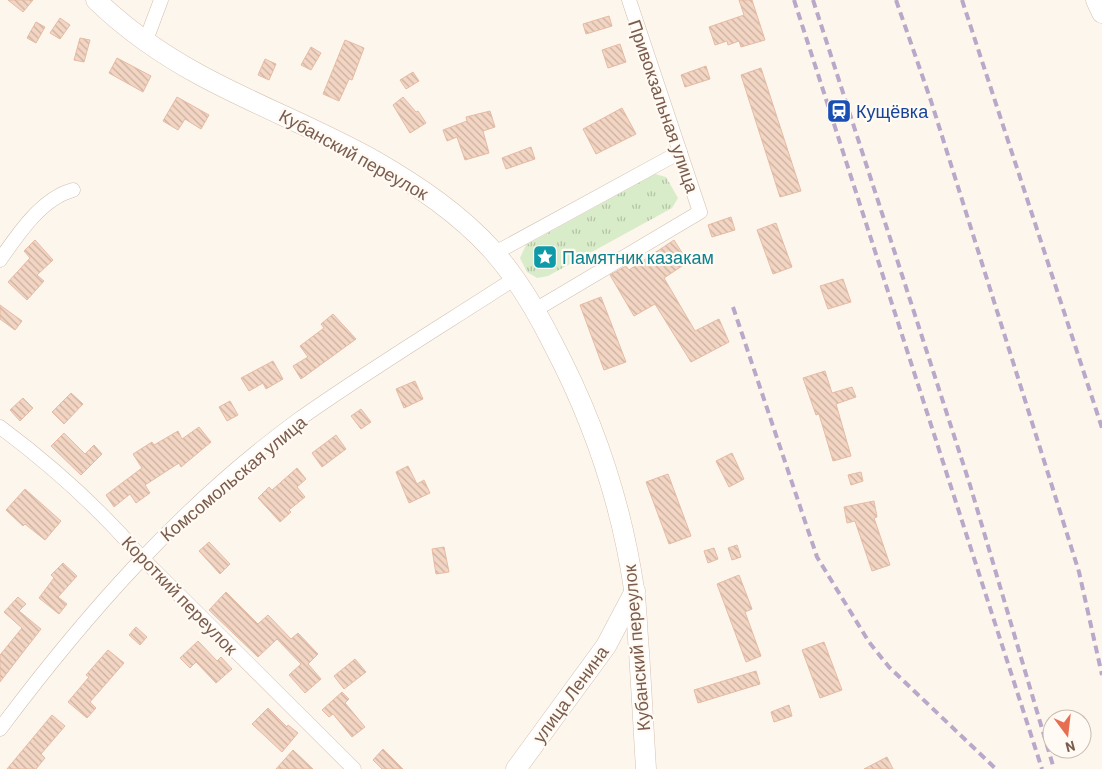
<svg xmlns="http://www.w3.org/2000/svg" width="1102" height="769" viewBox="0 0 1102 769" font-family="Barlow,sans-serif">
	<defs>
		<pattern id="grass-tufts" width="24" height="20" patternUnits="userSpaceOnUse" patternTransform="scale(1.25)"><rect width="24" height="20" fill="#d8ecc9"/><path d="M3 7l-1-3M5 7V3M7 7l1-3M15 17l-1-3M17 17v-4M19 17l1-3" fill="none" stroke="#b4c2a5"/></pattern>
		<pattern id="building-back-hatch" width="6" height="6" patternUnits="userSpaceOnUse" patternTransform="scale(1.25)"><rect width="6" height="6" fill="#f3d5c3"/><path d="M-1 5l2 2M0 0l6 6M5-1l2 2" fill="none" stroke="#cab0a1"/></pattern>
	</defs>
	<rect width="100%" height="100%" fill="#fdf6ec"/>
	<!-- grass -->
	<polygon fill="url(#grass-tufts)" points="655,174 666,177 678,198 672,208 548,276 537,278 527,272 520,258 526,245"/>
	<!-- building -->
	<g fill="url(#building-back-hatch)" stroke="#e6bba3">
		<polygon points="8,0 33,0 23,12"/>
		<polygon points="739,0 752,0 765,40 741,47 739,41 728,45 727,41 715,45 709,27 744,15"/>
		<polygon points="609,16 612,26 586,34 583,24"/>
		<polygon points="60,18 70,25 60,39 50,33"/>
		<polygon points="36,22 45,27 36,43 27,38"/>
		<polygon points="80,38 90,40 84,62 74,60"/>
		<polygon points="345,40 364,48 352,80 349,79 339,101 323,94"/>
		<polygon points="620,44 626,62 608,68 602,50"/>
		<polygon points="311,47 321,53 311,70 301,65"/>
		<polygon points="117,58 151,76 143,92 109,73"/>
		<polygon points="265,59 276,64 269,80 258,75"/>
		<polygon points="706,66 710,79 685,87 681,75"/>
		<polygon points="761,68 801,191 780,197 741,75"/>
		<polygon points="413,72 419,81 406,89 400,80"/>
		<polygon points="177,97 209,115 201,129 185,119 178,130 163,121"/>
		<polygon points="403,97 416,112 418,111 426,123 410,133 393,105"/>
		<polygon points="622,108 636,134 596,154 583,129"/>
		<polygon points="490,111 495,127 483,131 489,153 465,160 457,137 447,141 443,130 467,121 466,117"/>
		<polygon points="531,147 535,159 506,169 502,158"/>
		<polygon points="731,217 735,230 712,237 708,225"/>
		<polygon points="776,223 792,267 773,274 757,230"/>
		<polygon points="35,240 53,260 37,275 44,281 27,300 8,282 30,258 24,251"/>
		<polygon points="674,240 688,262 664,278 695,331 719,319 729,342 691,362 655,304 634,316 610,275 626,266 629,270"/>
		<polygon points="843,279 851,302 828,309 820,286"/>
		<polygon points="601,297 626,362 604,370 580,305"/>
		<polygon points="0,305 22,321 15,330 0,319"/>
		<polygon points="333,314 356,339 301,379 293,366 308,357 300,346 324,328 321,324"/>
		<polygon points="273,361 283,379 266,389 263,383 249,391 241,378"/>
		<polygon points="825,371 832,393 852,387 856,397 836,404 851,456 833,461 819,414 816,415 803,378"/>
		<polygon points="415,381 423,399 404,408 396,389"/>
		<polygon points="71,393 83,404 64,424 52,412"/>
		<polygon points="23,398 33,408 20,421 10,410"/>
		<polygon points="230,401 238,415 227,421 219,407"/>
		<polygon points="361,409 371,422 361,429 351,416"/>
		<polygon points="199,427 211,442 181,467 179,463 145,485 150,493 136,503 130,494 114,507 106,495 142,468 133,454 152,442 154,445 178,431 182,439"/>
		<polygon points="64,433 85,454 94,445 102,454 81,475 51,446"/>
		<polygon points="336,435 346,449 322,467 312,453"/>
		<polygon points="732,453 744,479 729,487 716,461"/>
		<polygon points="408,466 417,484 424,480 430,493 409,503 396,472"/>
		<polygon points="297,468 306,479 297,487 305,497 289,510 291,512 280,522 258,498 269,487 272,490"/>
		<polygon points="861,472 863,481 851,485 848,475"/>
		<polygon points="668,474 691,536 669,544 646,482"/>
		<polygon points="25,489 61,521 45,540 25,524 23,526 6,510"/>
		<polygon points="874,501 877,517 874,518 890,565 872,571 855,521 847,523 844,507"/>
		<polygon points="209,542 230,564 220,574 199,551"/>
		<polygon points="737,545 741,557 732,560 728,548"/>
		<polygon points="444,547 449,572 436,574 432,549"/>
		<polygon points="714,548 718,559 708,563 704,551"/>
		<polygon points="63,563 77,576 58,597 67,604 59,614 39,598 54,578 51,575"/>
		<polygon points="739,575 752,609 745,612 761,656 746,662 717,584"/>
		<polygon points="226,592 258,624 268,615 291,639 298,633 318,654 308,664 321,679 305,693 289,675 301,664 277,639 258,657 209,610"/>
		<polygon points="18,597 26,604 19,611 41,629 0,682 0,655 22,628 4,612"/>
		<polygon points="136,627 147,637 140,645 129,635"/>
		<polygon points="198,641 217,661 221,657 232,669 216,683 196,662 190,668 180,658"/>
		<polygon points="824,642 842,690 820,698 802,650"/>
		<polygon points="108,650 124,663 90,702 96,708 87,718 68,702 89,677 86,675"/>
		<polygon points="355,659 366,672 344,689 334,676"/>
		<polygon points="756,671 760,684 698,703 694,690"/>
		<polygon points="342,692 349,699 345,703 365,727 352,737 333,714 329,717 322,710"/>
		<polygon points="789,705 792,716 774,722 771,712"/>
		<polygon points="268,708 287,727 288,725 298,733 282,752 252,724"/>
		<polygon points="52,715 65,726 41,754 45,758 36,769 7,769"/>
		<polygon points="383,749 403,769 382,769 373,760"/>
		<polygon points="293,750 313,769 276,769"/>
		<polygon points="887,757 893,769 864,769"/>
	</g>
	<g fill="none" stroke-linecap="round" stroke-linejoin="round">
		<defs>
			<g id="street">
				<polyline points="146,40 161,0"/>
				<polyline points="495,253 680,152"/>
				<path d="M0,260C18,234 42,198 73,190"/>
				<polyline points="535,310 700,212 629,0"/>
				<path d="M0,427C51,465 100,509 141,557L354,769"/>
				<path d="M0,729C86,614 182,505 298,420C367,371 443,325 514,279"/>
			</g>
			<g id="secondary">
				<path d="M96,0C126,29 163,55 200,75C257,106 318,129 375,161C418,186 460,214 493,251C517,278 536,310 552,342C594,421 621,501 634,589C637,609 637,631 639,651C641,690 644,730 646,769"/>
				<polyline points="1096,0 1102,13"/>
				<polyline points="516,769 606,646 635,591"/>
			</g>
		</defs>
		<!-- street casing -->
		<use href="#street" stroke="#d1beb0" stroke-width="15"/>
		<!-- secondary casing -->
		<use href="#secondary" stroke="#d6c0b0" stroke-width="21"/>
		<!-- street -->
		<use href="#street" stroke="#fff" stroke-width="14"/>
		<!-- secondary -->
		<use href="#secondary" stroke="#fff" stroke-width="20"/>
		<!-- rail -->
		<g stroke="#b9a8c9" stroke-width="4" stroke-dasharray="8 5" stroke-linecap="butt">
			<polyline points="794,0 1042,769"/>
			<polyline points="813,0 970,485 1054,769"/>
			<polyline points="896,0 931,101 1079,572 1102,675"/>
			<polyline points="962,0 1102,428"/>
			<polyline points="733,307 817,557 869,642 889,667 996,769"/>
		</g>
	</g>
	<!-- icons -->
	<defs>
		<symbol id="station-square" viewBox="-11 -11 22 22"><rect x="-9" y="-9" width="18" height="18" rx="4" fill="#1a4fb4" stroke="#fffaf3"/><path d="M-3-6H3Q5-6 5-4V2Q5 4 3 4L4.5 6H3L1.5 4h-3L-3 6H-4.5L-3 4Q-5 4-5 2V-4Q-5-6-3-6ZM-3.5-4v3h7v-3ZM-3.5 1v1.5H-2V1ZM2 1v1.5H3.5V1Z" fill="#fff"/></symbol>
		<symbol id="sight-square" viewBox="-11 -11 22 22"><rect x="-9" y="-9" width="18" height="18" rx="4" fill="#0f9aa8" stroke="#fffaf3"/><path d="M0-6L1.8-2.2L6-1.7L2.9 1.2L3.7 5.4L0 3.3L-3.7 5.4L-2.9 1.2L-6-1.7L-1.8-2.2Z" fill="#fff"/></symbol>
	</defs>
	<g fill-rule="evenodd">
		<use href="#station-square" x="825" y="97" width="28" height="28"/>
		<use href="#sight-square" x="531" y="243" width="28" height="28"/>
	</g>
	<g text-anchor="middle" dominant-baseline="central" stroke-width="4.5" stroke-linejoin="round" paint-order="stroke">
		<!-- street labels -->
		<g font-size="18" fill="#7a5c4d" stroke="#fffaf3">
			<text transform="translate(664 106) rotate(71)">Привокзальная улица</text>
			<text transform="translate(354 154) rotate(29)">Кубанский переулок</text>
			<text transform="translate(233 478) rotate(-40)">Комсомольская улица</text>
			<text transform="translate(180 595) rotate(46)">Короткий переулок</text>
			<text transform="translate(636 648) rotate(-95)">Кубанский переулок</text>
			<text transform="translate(570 694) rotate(-54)">улица Ленина</text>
		</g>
		<!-- transit labels -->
		<g font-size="18" fill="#164399" stroke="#fffaf3" text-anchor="start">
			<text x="856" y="111">Кущёвка</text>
		</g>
		<!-- culture labels -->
		<g font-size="18" fill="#0d838f" stroke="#fffaf3" text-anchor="start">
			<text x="562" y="257">Памятник казакам</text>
		</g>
	</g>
	<!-- north arrow -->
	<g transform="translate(1067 734) rotate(165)"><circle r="24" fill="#fffaf3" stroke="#cabbb1"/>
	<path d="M0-4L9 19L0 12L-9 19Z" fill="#e76f51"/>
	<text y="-8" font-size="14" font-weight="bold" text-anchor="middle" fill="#7a5c4d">N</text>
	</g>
</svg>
